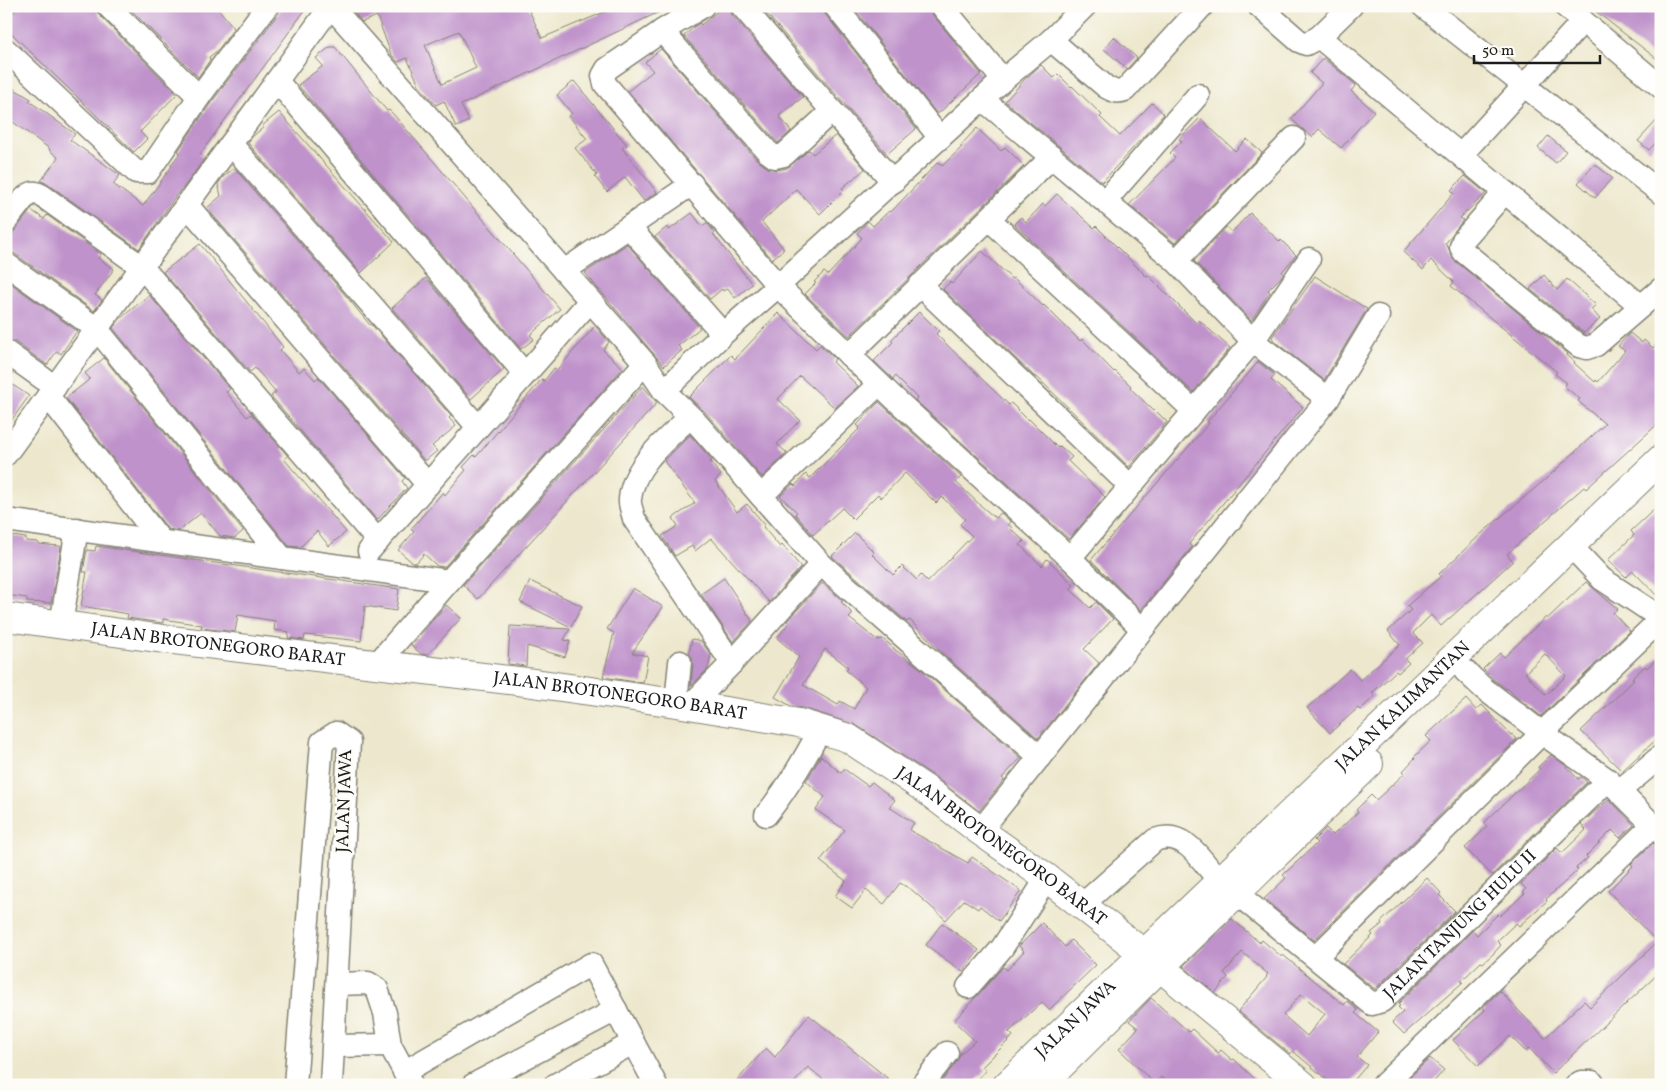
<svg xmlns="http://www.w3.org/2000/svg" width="1667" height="1091" viewBox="0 0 1667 1091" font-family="Vollkorn,serif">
	<rect width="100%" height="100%" fill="#fdfcf7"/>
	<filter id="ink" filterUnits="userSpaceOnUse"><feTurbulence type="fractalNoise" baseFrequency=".02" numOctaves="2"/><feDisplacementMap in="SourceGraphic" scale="10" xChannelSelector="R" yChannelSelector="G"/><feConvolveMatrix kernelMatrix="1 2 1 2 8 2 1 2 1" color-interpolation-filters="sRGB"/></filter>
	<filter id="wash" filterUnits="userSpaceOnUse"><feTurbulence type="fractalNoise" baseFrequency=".0096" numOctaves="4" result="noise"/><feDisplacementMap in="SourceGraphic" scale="20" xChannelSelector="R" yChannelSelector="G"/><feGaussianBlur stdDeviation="1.12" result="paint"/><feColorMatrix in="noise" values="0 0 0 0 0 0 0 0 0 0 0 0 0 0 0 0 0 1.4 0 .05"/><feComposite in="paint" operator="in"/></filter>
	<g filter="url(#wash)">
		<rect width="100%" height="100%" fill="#ede8cd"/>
		<g id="blocks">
			<!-- building -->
			<g fill="#bf92cb" fill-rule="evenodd">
				<polygon points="20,6 95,6 99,15 177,94 140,132 147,139 134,152 6,28 6,19"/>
				<polygon points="127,6 216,6 234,28 218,50 209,57 210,60 198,77"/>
				<polygon points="281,6 308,6 200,154 205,158 181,191 180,190 139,249 48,184 41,181 58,157 49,150 50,149 6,117 6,84 31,99 29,101 75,134 70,140 120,175 113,184 143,206 172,166 171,165 180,153 178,151 208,107 278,14"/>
				<path d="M349,6H527L542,38L619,6H672L461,105L469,121L456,127L444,101L436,105L420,87L407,58L398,62L391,54L377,16L362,22ZM459,31L476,68L442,84L425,45Z"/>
				<polygon points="724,6 729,6 732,15 803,97 779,116 791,131 778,143 684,36 695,26 700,23 701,25"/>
				<polygon points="760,6 822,6 825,14 916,129 887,154"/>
				<polygon points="852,6 929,6 932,14 981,74 939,113 936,113"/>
				<polygon points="1589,6 1661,6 1661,62 1626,35"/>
				<polygon points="1114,37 1137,58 1127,69 1104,49"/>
				<polygon points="330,47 335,47 387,111 389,110 394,115 560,309 530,335 534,339 521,349 298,85 323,66 316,58"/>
				<polygon points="661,49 758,161 768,168 777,170 787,168 809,150 813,154 836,135 865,169 842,188 844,190 820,214 796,189 762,222 784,249 772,259 628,91 653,71 645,62"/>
				<polygon points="1323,58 1356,85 1351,91 1374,111 1341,148 1319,129 1312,137 1291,119 1322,83 1310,73"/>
				<polygon points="1041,65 1054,78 1058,74 1071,87 1072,86 1102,115 1100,117 1120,136 1152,103 1164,114 1102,182 1005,101 1025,79"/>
				<polygon points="574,81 627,145 622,148 657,192 644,201 625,177 607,192 595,177 597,175 575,148 587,139 569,116 572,114 557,95"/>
				<polygon points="279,112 394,242 361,273 248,143 253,136 264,127 262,126"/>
				<polygon points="1661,116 1661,137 1649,150 1638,141"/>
				<polygon points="1200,118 1235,151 1247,139 1262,153 1175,243 1129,205 1175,158 1170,153 1182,141 1179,139"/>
				<polygon points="977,128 1001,151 1005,147 1024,166 849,336 805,294 816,283 814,282 824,272 828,275 862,238 857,233 868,221 873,226 889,211 891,212 938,162 942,166 962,147 960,146"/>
				<polygon points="1548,136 1566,151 1556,163 1538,148"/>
				<polygon points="1595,164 1612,178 1595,198 1578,183"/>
				<polygon points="234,168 341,290 370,325 372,325 451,416 449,418 456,426 432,446 437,451 425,461 207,208 221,196 218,184 223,177"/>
				<polygon points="1465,176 1486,193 1460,218 1463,220 1445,244 1448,247 1453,259 1568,354 1567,355 1575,362 1574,363 1595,382 1596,380 1598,382 1625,351 1618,346 1630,333 1642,343 1644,340 1653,348 1661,338 1661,421 1586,489 1584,487 1507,554 1513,561 1441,626 1431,615 1413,633 1423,643 1405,659 1409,663 1398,673 1396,671 1372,693 1375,696 1360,710 1358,708 1330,733 1307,708 1350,669 1360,680 1400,645 1388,631 1411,610 1407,606 1441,576 1439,574 1482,533 1547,478 1605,424 1578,401 1580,399 1564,386 1567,383 1555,374 1557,372 1451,286 1454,282 1431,260 1423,270 1403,252 1454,193 1451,190"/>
				<polygon points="1057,194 1094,228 1096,226 1146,276 1148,275 1196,323 1199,320 1230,348 1193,392 1014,224 1021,217 1026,222 1043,204 1045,206"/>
				<polygon points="31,210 44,219 47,215 101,254 98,258 114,269 95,295 102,300 94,311 14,253 6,251 6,242"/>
				<polygon points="692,213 702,226 707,223 715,233 713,234 752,284 735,298 728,288 723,291 722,289 710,299 655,237 667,227 669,230"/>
				<polygon points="1250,213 1280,242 1281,240 1296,255 1282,272 1283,273 1281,277 1268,290 1270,292 1251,320 1194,261 1226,227 1232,232"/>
				<polygon points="200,244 283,347 280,350 299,372 304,368 315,380 318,377 405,478 402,481 407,488 377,520 271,396 276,392 255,368 250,372 163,272"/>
				<polygon points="627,244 700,328 678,346 682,350 664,366 585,273"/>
				<polygon points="982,251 1012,279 1014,278 1043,306 1044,305 1080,341 1082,339 1114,372 1115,371 1131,386 1130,388 1154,411 1155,410 1167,422 1129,467 1036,376 1035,377 943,289 950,282 952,284"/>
				<polygon points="1544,275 1557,290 1567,279 1596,305 1591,309 1600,319 1584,333 1530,289"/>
				<polygon points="1315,276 1367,309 1324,380 1274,341 1272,337"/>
				<polygon points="426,278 504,369 471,399 392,308"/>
				<polygon points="6,280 77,331 61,354 57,351 47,365 14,341 6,339"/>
				<polygon points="149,295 230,389 226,392 247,417 251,414 288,456 284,459 346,532 329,546 317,531 300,547 289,546 113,328 121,318"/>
				<polygon points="919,312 939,331 936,334 988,385 1009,405 1011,403 1028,420 1029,419 1058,448 1060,446 1072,457 1068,461 1105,497 1069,539 915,400 917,398 895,376 893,379 874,361 893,342 891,340"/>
				<polygon points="778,313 816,349 820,345 835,359 833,362 858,386 835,408 800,376 778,399 800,420 777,444 787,453 762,477 705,412 689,397 731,355 735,359"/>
				<polygon points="595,326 609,342 603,350 623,368 444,567 437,566 424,554 416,563 413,563 398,550 414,532 411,529 443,492 445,495 466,470 463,467 474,455 476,457 542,379 544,381 554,368 557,370"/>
				<polygon points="104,358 243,531 235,538 220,536 201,513 179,531 168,529 66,398 90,379 85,373"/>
				<polygon points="1258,362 1275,375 1271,380 1303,407 1189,544 1192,547 1141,610 1091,560 1209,423 1207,422"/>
				<polygon points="6,368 13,373 7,381 29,396 6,428"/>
				<polygon points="643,386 657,403 478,599 463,585"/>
				<polygon points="879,402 961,477 956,482 979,504 995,518 1001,513 1011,522 1008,524 1012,528 1011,529 1024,541 1020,545 1042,566 1047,559 1074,585 1070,589 1090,608 1096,602 1113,619 1084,649 1099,663 1038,738 941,652 910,620 907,622 832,556 855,533 874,552 872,554 893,575 902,566 917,580 921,575 928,582 972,536 960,524 965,519 942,497 936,503 905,473 881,498 878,494 853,519 842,508 813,535 795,514 797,512 780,496 793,484 795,486 806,474 810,478 860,428 857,425"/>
				<polygon points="690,435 712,460 710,462 721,475 715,481 737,512 747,504 765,525 763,527 780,547 782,545 801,567 769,602 711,538 695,551 692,546 675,556 662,536 678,526 673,518 695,503 664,461"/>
				<polygon points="1661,503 1661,600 1633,571 1626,577 1608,560 1634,535 1631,531"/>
				<polygon points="6,535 26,538 26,541 38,542 38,544 59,546 61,547 51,603 27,602 27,598 6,595"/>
				<polygon points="96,546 399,589 396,611 365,606 361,641 305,635 304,640 288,638 289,632 274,630 275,621 238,615 235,632 201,628 202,625 163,619 163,623 127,618 128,614 81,606 87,572 83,572 87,550 95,551"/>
				<polygon points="724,578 752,621 733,642 701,594"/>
				<polygon points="530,581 582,606 571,627 520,602"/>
				<path d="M1586,582L1618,609L1613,613L1630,631L1541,716L1515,696L1507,688L1506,689L1492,678L1483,669L1500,653L1504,657L1546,617L1547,619ZM1545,654L1566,676L1546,695L1525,673Z"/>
				<path d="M822,583L843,601L841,602L853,614L849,618L877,640L883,639L894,648V649L920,668L1021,758L1002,778L1004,780L979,811L934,776L856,725L803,708L791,706L775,697L799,657L777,638L789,623L787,621ZM825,649L848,667L846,670L866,687L854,709L840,701L838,705L803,685Z"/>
				<polygon points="633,588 663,607 632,653 648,656 643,683 603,677 614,633 607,629"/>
				<polygon points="446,605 461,618 427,655 421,654 411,645"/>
				<polygon points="510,626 570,629 564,640 570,641 565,657 527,646 526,666 508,664"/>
				<polygon points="692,639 701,641 711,655 708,669 691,686 693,663 692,657 689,653"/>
				<polygon points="1661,655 1661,735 1622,771 1581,731 1634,680 1632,678 1645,666 1647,668"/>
				<polygon points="1466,699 1476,710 1482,705 1511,735 1512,734 1517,739 1314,940 1264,899 1286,878 1283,875 1317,843 1314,840 1326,828 1333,835 1358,812 1356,810 1371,795 1376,800 1405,773 1403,771 1415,758 1414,757 1431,741 1426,736"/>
				<polygon points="1551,755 1565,765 1578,779 1581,777 1587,782 1492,875 1465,848 1487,827 1484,823 1540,769 1538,767"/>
				<polygon points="821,756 841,773 844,769 868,786 872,782 895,800 889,807 914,823 909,830 968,863 972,857 1021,891 999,921 980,906 978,909 964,900 946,920 912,890 900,883 884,904 866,890 852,908 835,896 846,881 820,861 845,830 816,810 825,797 806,781"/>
				<polygon points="1609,799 1634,825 1620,838 1612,830 1586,856 1588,858 1576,868 1578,870 1546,899 1547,901 1519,926 1516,923 1497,941 1501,945 1493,954 1483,963 1481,962 1461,981 1463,982 1404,1034 1392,1022 1403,1012 1398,1007 1400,1006 1398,1004 1473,930 1477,935 1498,914 1500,916 1525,893 1523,892 1526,889 1521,884 1557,848 1562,853 1586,830 1581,824"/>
				<polygon points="1653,843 1661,846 1661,971 1553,1073 1529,1048 1526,1052 1510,1036 1478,1066 1453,1040 1485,1010 1483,1007 1500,991 1545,1038 1584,1001 1590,1007 1657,942 1608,891 1633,866 1631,864"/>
				<polygon points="1427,878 1441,893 1439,895 1455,911 1375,989 1343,964 1373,935 1371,933 1382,924 1381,922"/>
				<path d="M1232,919L1260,943L1262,940L1282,957L1283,955L1344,1005L1347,1001L1358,1010L1355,1013L1378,1032L1357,1057L1367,1065L1350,1085H1333L1293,1051L1290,1054L1238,1011L1267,977L1266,976L1268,974L1242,952L1224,973L1228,977L1215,993L1183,966ZM1301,994L1325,1014L1307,1036L1283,1015Z"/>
				<polygon points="942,923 979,950 963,972 926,945"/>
				<polygon points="1042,923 1065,947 1071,940 1096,965 1049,1010 1042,1002 1009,1032 1013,1036 982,1067 986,1071 970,1085 939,1085 957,1061 960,1054 975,1041 954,1021 1003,967 1007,970 1024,951 1019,946"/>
				<polygon points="1151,998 1189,1032 1192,1029 1218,1053 1221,1050 1232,1060 1234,1059 1261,1085 1170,1085 1161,1077 1155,1084 1119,1049 1138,1028 1129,1021"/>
				<polygon points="809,1015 896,1085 830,1085 808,1067 792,1085 733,1085 766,1048 775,1057"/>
				<polygon points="1430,1058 1444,1070 1431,1085 1402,1085"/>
			</g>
		</g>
	</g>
	<g filter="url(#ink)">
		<use href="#blocks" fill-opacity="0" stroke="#848274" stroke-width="1"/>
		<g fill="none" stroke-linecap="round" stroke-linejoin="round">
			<defs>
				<g id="minor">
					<polyline points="108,6 199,97"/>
					<polyline points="331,6 645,363 664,391 695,421 821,564 1040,757"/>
					<polyline points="703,6 662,31 607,69 603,76 605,84 778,286 895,399 1070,558 1142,629"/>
					<polyline points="742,6 893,182"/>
					<polyline points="835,6 940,138"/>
					<polyline points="942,6 1003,80"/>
					<polyline points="1259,6 1299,41 1306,44 1319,37 1351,6"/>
					<polyline points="1423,6 1661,193"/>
					<polyline points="1565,6 1661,87"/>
					<polyline points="662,31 768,152 775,157 784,155 832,111"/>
					<polyline points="1319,37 1641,306"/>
					<path d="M1051,40L1106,87C1113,91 1117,93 1125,90L1202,6"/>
					<polyline points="6,50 136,172 148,172 199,97 267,6"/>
					<polyline points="277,81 525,374"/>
					<polyline points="982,99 1176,261 1253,341 1328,399"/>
					<polyline points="231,144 478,427"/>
					<polyline points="1461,155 1583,21"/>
					<polyline points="1505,192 1463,240 1461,247 1464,252 1579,346 1587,348 1596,345 1661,289"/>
					<polyline points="1106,200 1198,95"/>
					<polyline points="187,205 428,485"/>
					<polyline points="989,219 1194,411"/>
					<path d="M6,221C12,214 25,194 33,193C35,192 39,194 41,195L142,267L378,541"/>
					<polyline points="629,227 723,334"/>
					<polyline points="1176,261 1294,138"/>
					<polyline points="6,264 97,329 282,558"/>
					<polyline points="564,271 692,184"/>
					<polyline points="920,285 1130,486"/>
					<polyline points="6,352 55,387"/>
					<polyline points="849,355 1052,157"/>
					<polyline points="664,391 723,334 778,286 1003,80 1051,40 1085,6"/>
					<polyline points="48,396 161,541"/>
					<path d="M690,417C667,439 633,465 630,499C629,505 633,513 634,519L732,663"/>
					<polyline points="6,454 331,6"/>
					<polyline points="761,496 879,384"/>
					<polyline points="6,520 449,581"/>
					<polyline points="1570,545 1602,579 1661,618"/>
					<polyline points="369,551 590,301"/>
					<polyline points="1070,558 1253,341 1309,259"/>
					<polyline points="61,624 77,529"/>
					<polyline points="377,664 449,581 645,363"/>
					<polyline points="1465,671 1483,688 1542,733 1608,780 1661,833"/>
					<polyline points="676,703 680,662"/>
					<polyline points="690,706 732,663 821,564"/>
					<polyline points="1619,791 1661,756"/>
					<path d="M766,815C788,788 804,760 820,730"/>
					<polyline points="980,831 1328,399 1378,316"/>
					<path id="s1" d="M1236,893L1372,1004L1382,1001L1608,780"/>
					<path d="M1082,905L1155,840C1184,828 1203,862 1219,881"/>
					<polyline points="1316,957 1542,733 1661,619"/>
					<polyline points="337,984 368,983 377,989 385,1013 390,1045 411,1084"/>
					<polyline points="968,987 1002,948 1047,878"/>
					<polyline points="334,1046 390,1045"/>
					<polyline points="404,1072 591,964 656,1085"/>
					<polyline points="295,1085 322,742 336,733 349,742 331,1085"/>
					<polyline points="473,1085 616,1010"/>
					<polyline points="555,1085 633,1043"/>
					<polyline points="922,1085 947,1053"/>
					<polyline points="1383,1085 1652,826"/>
					<polyline points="1576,1085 1581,1082 1592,1082 1594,1085"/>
				</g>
				<g id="major">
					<path id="s2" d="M6,617L164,639L526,682L676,703L799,723L848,738L925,789L980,831L1047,878L1143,953L1303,1085"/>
					<path id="s3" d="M1007,1085L1661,459"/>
					<polyline points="1041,1085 1160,967 1369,764"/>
				</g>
			</defs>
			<!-- minor casing -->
			<use href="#minor" stroke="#848274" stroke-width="25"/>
			<!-- major casing -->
			<use href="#major" stroke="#848274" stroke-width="30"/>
			<!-- minor -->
			<use href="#minor" stroke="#fff" stroke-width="22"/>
			<!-- major -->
			<use href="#major" stroke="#fff" stroke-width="28"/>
		</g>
	</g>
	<g text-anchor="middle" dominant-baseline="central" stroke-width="5" stroke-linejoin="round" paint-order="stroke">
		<!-- street labels -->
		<g font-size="18" fill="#1c1c1c" stroke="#fdfcf7">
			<text stroke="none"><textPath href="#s2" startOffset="214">JALAN BROTONEGORO BARAT</textPath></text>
			<text stroke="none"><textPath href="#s2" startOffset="619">JALAN BROTONEGORO BARAT</textPath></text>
			<text stroke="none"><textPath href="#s3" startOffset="548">JALAN KALIMANTAN</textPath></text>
			<text transform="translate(345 801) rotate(-88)">JALAN JAWA</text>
			<text stroke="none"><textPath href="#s2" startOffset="1039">JALAN BROTONEGORO BARAT</textPath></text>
			<text stroke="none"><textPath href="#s1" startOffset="295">JALAN TANJUNG HULU II</textPath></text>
			<text stroke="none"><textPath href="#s3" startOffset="95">JALAN JAWA</textPath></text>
		</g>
	</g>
	<!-- margin -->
	<rect width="1667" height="1091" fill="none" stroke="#fdfcf7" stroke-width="25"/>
	<!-- scale -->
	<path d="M1474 55v8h126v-8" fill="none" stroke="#1c1c1c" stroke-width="2.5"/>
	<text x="1482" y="55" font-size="15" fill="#1c1c1c" stroke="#fdfcf7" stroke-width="4" paint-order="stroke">50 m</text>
</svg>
